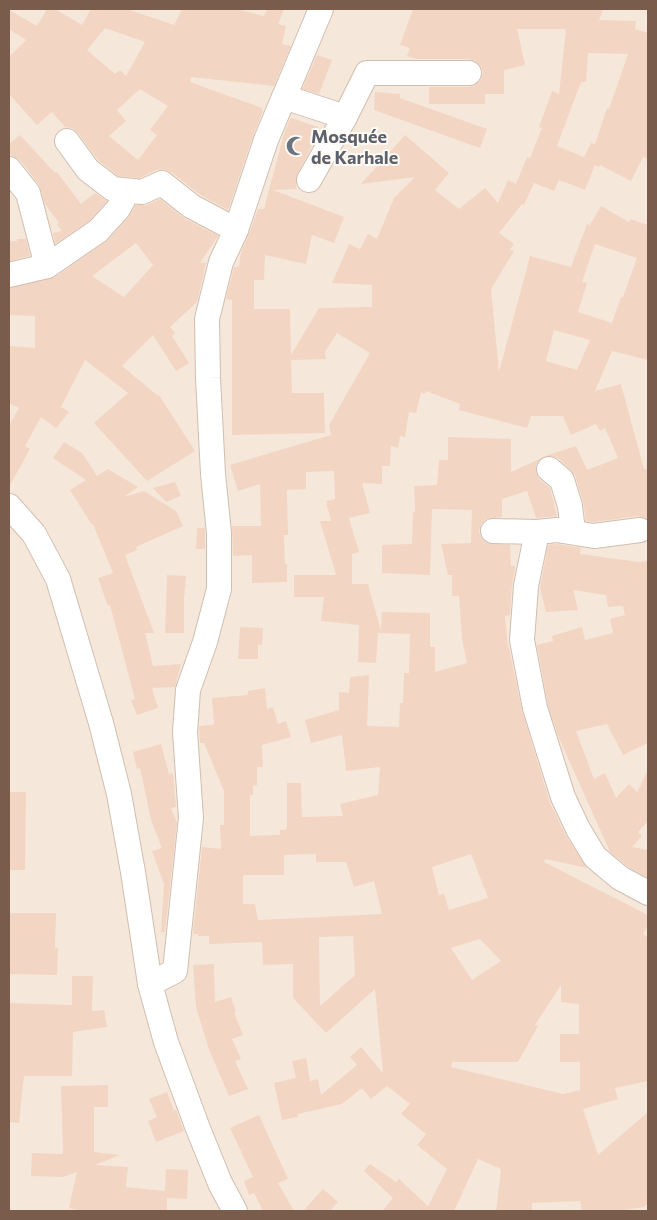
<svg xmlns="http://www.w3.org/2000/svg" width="657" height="1220" viewBox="0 0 657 1220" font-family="Commissioner,sans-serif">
	<rect width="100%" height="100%" fill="#fdf6ec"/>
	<!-- residential -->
	<rect fill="#f5e8da" x="9" y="9" width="639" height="1202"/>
	<!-- building -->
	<g fill="#f3d5c3" fill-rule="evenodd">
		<path d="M47,9H55L82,25L91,9H127L174,25L182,9H237L264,16L267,9H284L278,24L286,26L282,44L291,46L274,86L191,77L190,82L262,108V110L263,111L253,136L228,210L199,194L171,172L164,169L156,170L140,178L118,176L98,160L78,133L72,128L65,127L52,112L37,125L9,94V57L26,40L9,29V10L37,26ZM105,28L145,42L126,76L120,70L115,74L87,50ZM140,89L168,106L150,130L157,135L138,160L109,136L126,121L117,110Z"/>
		<path d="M413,9H603L599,20L636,21L635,29L648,33V159L643,157L631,181L600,165L599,167L595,165L585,190L559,180L554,191L534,183L524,205L522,204L499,233L514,244L510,250L514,251L491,289L499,372L530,256L571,267L587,224L590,225L601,206L629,222L630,219L648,225V360L612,351L595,391L621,384L644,469H648V520L638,516L594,522L586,521L583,502L575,475L571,470L558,458L552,456H545L576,446L587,470L618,458L605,428L600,431L596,424L571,435L563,416H531L527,428L459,410L460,404L426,391L425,394L421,393L416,413L409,412L405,437L400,436L398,448L391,446L390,466H382V484L362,483L370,513L349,518L359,552L352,554V584H368L381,631L382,612L430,613V647H435V672L467,663L462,639L459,596H452V575H448L441,544L471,543L472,510L432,509L430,575L382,573V545L412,544L413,512H415L414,486L437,485L439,460H448V437L511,439V472L544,457L538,461L536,466V473L540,480L550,488L557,516L536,518L527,491L502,499V517L486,519L481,524L479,531L481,538L486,543L510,545L511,566H515V569L512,585L510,615L505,616L508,648H509L522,711L550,803L566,836L587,868L545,859L544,862L648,915V925L643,934L648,937V1081L615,1088L618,1099L583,1109L598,1155L648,1112V1203L644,1207L619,1211H582L580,1201L532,1203V1211H496L501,1169L478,1159L454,1211H382L393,1198L364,1171L370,1164L396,1182L399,1179L428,1206L447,1169L417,1145L426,1134L401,1114L410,1104L387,1086L371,1099L362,1088L342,1104L298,1114V1117L282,1120L274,1083L296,1078L292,1061L306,1058L310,1081L318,1079L321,1095L357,1065L350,1057L361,1047L383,1073L375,989L326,1033L293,998V964L263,965L262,942L209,944V936H198V934H193L202,847L221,849L220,825H224V791L204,743H200L199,726L213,725L214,723L212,698L248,695V691L265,688L267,709L273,707L278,724L286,721L291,737L262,745L263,767H257V785L253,786V795H250V836L280,835V830H286V827H287V783H301L302,817L343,816L340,804L378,795L380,767L346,771L342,735L311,743L305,720L339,710V692L349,693L350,677L369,675L367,726L399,727L400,703H403L404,673H409L410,634L378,633L376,663L358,662L359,625L321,621L324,597H294V575H336L320,521H331L326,501L335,499L334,471L306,472V489L287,490L288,535H284L285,564H287V582L252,583V555L233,556L232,526H261L260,484L238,491L230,465L331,435L329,425L370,353L337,333L325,352L326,359L291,360L292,393H324L325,433L232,435V300L226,299L234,267H239L241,252L249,234L258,209H264L284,134L289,121L291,118L318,127L309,152L297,174L296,189L273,190L344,217L334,243L312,235L306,264L265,255L264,280H254V309H290L291,355L319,308L372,307V285L332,283L349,244L360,249L368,234L377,239L394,198L415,177L361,184L405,135L449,173L435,190L459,209L485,188L498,203L508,180L516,184L527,157L530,158L542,128L539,127L552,91L559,94L566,29H517L525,65L504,70V94H485V104H429V87H469L475,85L481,80L483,73L481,66L475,61L469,59H417L407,56L410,48L400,45ZM588,53L628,54L609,109L607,108L595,144L591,143L584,157L557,146L581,82H586ZM595,244L637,258L623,297H621L612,323L578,312L587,283L582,282ZM554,330L590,340L577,370L546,361ZM316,854V862H346L354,887L374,881L382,914L258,920L255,904H243V875H284V855ZM471,854L488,898L449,910L444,894L439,895L432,867ZM353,936L355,975L320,1006L319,937ZM480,939L501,961L472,980L451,948ZM561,985V1002L579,1004V1034H560V1062H580V1090L563,1094L451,1067L452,1062H518L538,1026L535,1025Z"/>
		<polygon points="317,55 332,60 319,94 302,89"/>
		<polygon points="375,92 400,94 400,98 487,129 480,148 374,110"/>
		<polygon points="20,135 55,173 57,172 81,204 95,193 107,201 89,221 55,244 53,233 62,231 57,224 59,223 45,204 39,185 20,160 9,154 9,144"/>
		<path d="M160,199L184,218L218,236L200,263H206L197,302L170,327L175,333L172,336L189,363L176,371L153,335L122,366L158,396L159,395L195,451L147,481L94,423L128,393L85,360L61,407L69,412L56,428L41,417L25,446L30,449L9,487V426L19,408L9,403V346L35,348V316L9,315V288L55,277L108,240L128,218L136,205H147ZM136,243L153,265L124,297L92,276Z"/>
		<polygon points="17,239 26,239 30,256 9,261 9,241 17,241"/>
		<polygon points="64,442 82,453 97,476 108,469 138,487 124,497 144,491 176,511 183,526 136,547 137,550 125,555 154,633 145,633 153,666 181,664 175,687 152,688 158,708 137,715 131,700 135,699 110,605 108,606 98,578 113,573 93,524 92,525 70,490 86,480 53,458"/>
		<polygon points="175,482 181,496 166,502 153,488"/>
		<polygon points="197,528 205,528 205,549 196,549"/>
		<polygon points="557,544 581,548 580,554 639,562 648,561 648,743 623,755 607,724 576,731 594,779 605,773 616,798 629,784 637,792 648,770 648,821 638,832 642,836 632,847 648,850 648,878 628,867 610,852 559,738 548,705 537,645 553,641 552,636 582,627 585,640 613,633 610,619 625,615 623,606 608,607 606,595 573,590 578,610 546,612 540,588 548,545"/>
		<polygon points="167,575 186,576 184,599 184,633 165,633"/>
		<polygon points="240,627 263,628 262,645 258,645 258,659 238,659"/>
		<polygon points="161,744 169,774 173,773 176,807 171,808 177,823 165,932 161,932 164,884 152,851 162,848 151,820 140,768 137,769 133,752"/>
		<polygon points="9,792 26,792 25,870 9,870"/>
		<polygon points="9,913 56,913 55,948 58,948 57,975 9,974"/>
		<polygon points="214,964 215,1002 231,997 236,1012 234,1013 243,1035 232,1039 241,1059 235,1061 248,1089 229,1096 208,1047 196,1007 193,965"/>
		<polygon points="72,976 93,976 92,1011 104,1010 107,1027 73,1032 72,1076 24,1076 19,1123 9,1122 9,1003 72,1005"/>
		<polygon points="108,1085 108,1107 94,1107 94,1152 120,1155 95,1165 128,1167 126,1187 165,1191 166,1169 188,1170 187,1199 167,1198 167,1211 81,1211 69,1208 77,1172 63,1177 31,1176 32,1153 63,1154 61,1086"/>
		<polygon points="167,1092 174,1111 176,1110 184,1131 156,1142 148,1121 157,1117 149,1099"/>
		<polygon points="259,1115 288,1179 278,1183 294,1211 263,1211 254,1193 249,1195 244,1181 253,1177 230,1128"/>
		<polygon points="323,1189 338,1202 330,1211 303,1211"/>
	</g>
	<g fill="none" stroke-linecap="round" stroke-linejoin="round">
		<defs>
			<g id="minor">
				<polyline points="284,97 345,117 309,180"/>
				<polyline points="345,117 367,73 469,73"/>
				<polyline points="67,141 88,170 113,189 142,192 162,183 191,206 236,230"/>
				<polyline points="9,169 28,193 47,266"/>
				<polyline points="9,275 47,266 98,231 118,209 128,191"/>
				<polyline points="549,469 562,480 570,506 573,531"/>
				<polyline points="9,506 34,534 58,579 101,723 119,794 133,872 150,984 166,1042 197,1126 220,1183 235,1211"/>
				<polyline points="493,531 537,532 557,530 594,536 640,530"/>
				<polyline points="537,532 526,586 522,640 535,708 563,797 578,829 595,857 620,878 648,893"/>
				<polyline points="150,984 175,971 191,818 185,732 188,690 205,642 219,589 219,533 213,474 208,378 207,319 221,262 236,230 266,140 321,9"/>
			</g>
		</defs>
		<!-- minor casing -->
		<use href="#minor" stroke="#d1beb0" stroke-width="26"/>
		<!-- minor -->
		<use href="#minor" stroke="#fff" stroke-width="24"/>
	</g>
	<!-- icons -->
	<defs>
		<symbol id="mosque-bare" viewBox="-9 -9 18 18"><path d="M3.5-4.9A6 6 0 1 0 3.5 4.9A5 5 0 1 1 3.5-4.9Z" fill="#6b7280" stroke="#fffaf3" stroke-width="2.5" paint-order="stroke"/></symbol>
	</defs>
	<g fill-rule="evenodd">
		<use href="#mosque-bare" x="282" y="132" width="28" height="28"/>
	</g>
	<g text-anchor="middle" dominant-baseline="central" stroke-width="4" stroke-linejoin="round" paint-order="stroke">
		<!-- worship labels -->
		<g font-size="18" font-weight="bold" fill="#5b616d" stroke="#fffaf3" text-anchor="start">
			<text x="311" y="136">Mosquée<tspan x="311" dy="21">de Karhale</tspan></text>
		</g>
	</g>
	<!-- border -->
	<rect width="657" height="1220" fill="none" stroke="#7a5c4d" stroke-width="20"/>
</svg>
